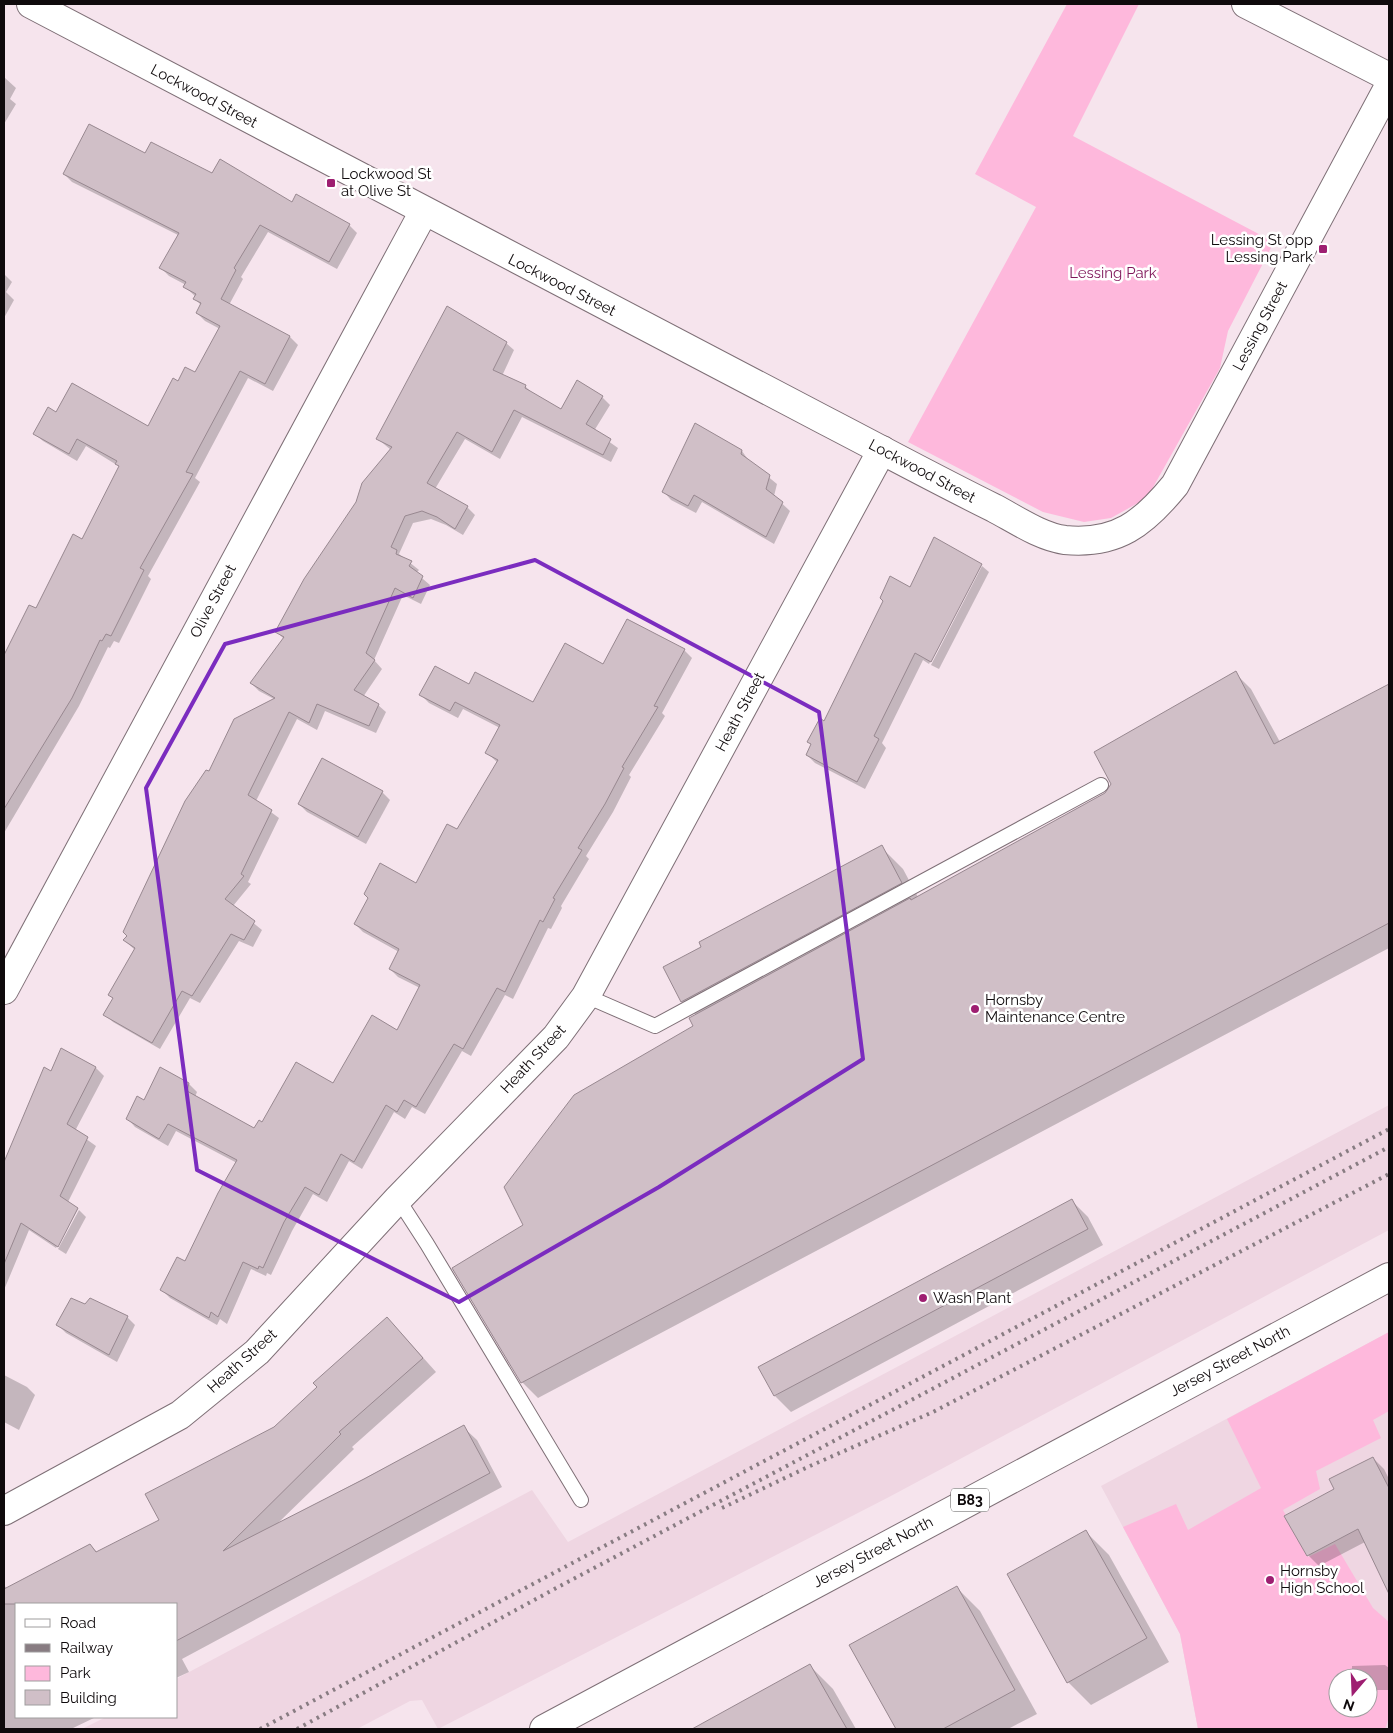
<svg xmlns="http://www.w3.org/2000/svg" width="1393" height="1733" viewBox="0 0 1393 1733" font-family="Raleway,sans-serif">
	<rect width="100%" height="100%" fill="#f6e4ed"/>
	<!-- built -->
	<g fill="#efd6e2" fill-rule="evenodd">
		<polygon points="1389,1105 1389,1230 889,1497 438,1729 422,1700 410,1701 357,1729 82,1729 106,1717 176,1717 176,1679 532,1490 568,1542"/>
		<path d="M1389,1332V1729H1198L1180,1634L1101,1486ZM1338,1678H1368V1708H1338Z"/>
	</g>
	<!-- green -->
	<g fill="#feb8dc" fill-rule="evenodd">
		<polygon points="1067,4 1139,4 1073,136 1274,242 1228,331 1220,368 1147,498 1111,518 1084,522 1043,512 908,442 1036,207 975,174"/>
		<path d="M1389,1332V1411L1373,1420L1381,1438L1316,1471L1320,1489L1283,1510L1308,1557L1335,1544L1373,1608L1389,1622V1717L1385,1729H1198L1180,1634L1123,1527L1176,1504L1188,1530L1261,1488L1227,1419ZM1338,1678H1368V1708H1338Z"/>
	</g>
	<!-- shadow -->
	<g fill="#0003">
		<polygon points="4,77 16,88 10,99 16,104 4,124"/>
		<polygon points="146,155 212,175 349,225 357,233 337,269 268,232 241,277 243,279 229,305 290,337 298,345 273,391 248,378 195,478 200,482 148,576 151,579 119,643 114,641 110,648 108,647 79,706 4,833 4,657 82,540 120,467 86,446 77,461 43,441 35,434 57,413 149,428 178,382 196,374 220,329 205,321 197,313 201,305 195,299 196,297 185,287 186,285 169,276 161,268 178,235 72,182 64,174"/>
		<polygon points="4,274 12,282 6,292 14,300 4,318"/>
		<polygon points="506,343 514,350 502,376 525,386 533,394 562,411 602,397 610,405 594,431 618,448 611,462 522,417 500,459 465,439 435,489 467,507 475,515 463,535 446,525 431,519 413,523 399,554 419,570 416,573 430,585 421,604 403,595 374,660 382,669 363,697 378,705 386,712 376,733 325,711 317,730 297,719 256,801 279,818 248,882 251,884 233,906 262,930 253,947 239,941 200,1003 190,998 160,1049 113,1022 105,1014 114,999 109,994 135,950 124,940 209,773 274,699 259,691 251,683 284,639 277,632 391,450 378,439"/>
		<polygon points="696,424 742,451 749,461 777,484 774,496 790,511 774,544 702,502 696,513 671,500 664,492"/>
		<polygon points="979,565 929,664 923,660 882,743 886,748 865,789 815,763 807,755 812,745 808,742 825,723 910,588 981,565 982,565"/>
		<polygon points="982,566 989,572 939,669 931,665"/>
		<polygon points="684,650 692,658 662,713 665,716 629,775 631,777 613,812 586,856 589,859 561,906 562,908 551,929 548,928 513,999 505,995 471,1056 462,1051 425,1114 412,1107 405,1119 394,1112 362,1169 349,1161 327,1202 313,1194 292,1231 271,1275 267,1273 266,1276 251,1269 227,1324 220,1319 217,1325 170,1298 162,1290 185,1262 237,1163 176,1131 168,1146 135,1127 128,1119 145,1102 189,1084 197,1092 195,1097 255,1130 333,1084 398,1032 420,988 398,977 390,969 399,952 363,932 355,924 416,884 457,831 498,763 487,753 500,728 463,709 458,718 429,703 421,695 469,685 534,704 604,666"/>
		<polygon points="1235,673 1251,689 1280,742 1389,685 1389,948 538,1398 522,1382 524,1226 695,1027 696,1015 682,1001 881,847 903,869 918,897 1106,794"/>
		<polygon points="382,792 390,800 366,844 307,812 299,804"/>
		<polygon points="96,1068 104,1076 75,1131 96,1146 68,1202 78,1209 56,1248 29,1230 4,1290 4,1161 51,1073"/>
		<polygon points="1072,1201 1088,1217 1103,1245 791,1412 775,1396"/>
		<polygon points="79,1210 86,1217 66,1254 58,1249"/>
		<polygon points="127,1317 135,1325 117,1362 66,1333 58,1325"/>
		<polygon points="401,1333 436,1372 352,1447 354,1449 277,1524 463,1427 477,1440 502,1487 182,1659 189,1672 176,1678 176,1604 16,1604 16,1717 96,1717 71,1729 4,1729 4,1585 7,1589 90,1545 97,1552 161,1521 275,1428"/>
		<polygon points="4,1375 27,1387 35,1395 19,1430 4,1422"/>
		<polygon points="1373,1458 1384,1469 1389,1479 1389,1591 1365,1542 1319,1566 1308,1555 1335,1490"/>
		<polygon points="1086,1532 1109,1555 1169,1662 1091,1705 1068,1682"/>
		<polygon points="957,1588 980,1611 1037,1714 1008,1729 898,1729 851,1645"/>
		<polygon points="1385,1665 1389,1668 1389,1690 1368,1690 1368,1678 1352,1678 1352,1666"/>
		<polygon points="810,1666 833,1689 856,1729 708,1729 705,1723"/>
	</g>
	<!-- building -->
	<g fill="#d0bfc7" stroke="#988890">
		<polygon points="89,124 145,153 151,142 212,173 220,159 292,202 296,194 350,224 329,262 260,225 234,268 236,270 221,299 290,336 265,384 240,371 186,472 193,474 140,568 144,570 111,636 106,634 102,641 100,640 72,698 4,809 4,655 29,605 36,608 73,534 82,539 119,466 115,464 117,461 77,439 69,454 33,434 48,407 56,412 72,383 148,426 173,378 178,381 185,367 195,372 220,326 196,313 201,303 193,299 196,294 183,287 186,282 159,268 179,233 63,174"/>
		<polygon points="447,306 507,342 493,370 526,385 525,388 561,409 577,380 603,396 586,424 611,439 603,455 514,410 492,452 457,432 427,483 468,506 455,529 437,517 422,511 405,516 391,547 397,550 396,554 412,561 409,566 423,576 413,598 395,588 366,653 375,660 354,690 379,704 369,726 317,704 309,723 289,712 248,795 272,810 241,874 244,876 225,899 255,921 244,940 231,934 192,996 182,991 152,1043 103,1015 113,998 108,995 135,948 123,940 127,936 123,932 185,801 206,770 209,771 234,719 275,698 250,683 284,637 275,632 304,579 356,502 362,483 392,447 376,439"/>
		<polygon points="695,423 742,450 741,454 770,475 766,489 783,502 766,537 694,495 688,506 662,492"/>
		<polygon points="934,537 982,564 931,662 915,653 874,736 879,739 857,782 806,755 811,744 807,742 820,718 824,721 883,601 880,598 890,576 910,587"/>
		<polygon points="627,619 685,649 654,706 658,707 622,767 624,768 605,804 578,848 582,850 553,898 555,899 543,922 540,920 505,992 497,988 463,1049 454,1044 416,1107 404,1100 397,1112 386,1105 354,1162 341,1154 319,1195 305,1187 284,1222 263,1268 259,1266 258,1269 243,1262 218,1317 211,1312 209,1318 160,1290 177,1257 185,1261 218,1193 237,1160 168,1124 159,1139 126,1119 137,1096 144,1100 160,1067 189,1083 187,1091 254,1128 259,1120 262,1122 296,1062 333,1083 372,1015 397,1030 420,985 389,969 399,949 354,924 368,898 364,894 380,863 416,883 447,824 457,829 498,760 485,753 500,725 455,702 450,711 419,695 435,666 469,684 475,672 533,702 565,643 603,664"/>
		<polygon points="1236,671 1274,744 1389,684 1389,923 521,1383 452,1268 523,1225 504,1187 574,1095 693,1026 689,1018 910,898 911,900 1105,793 1111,784 1094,752"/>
		<polygon points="322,758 383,791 358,837 298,804"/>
		<polygon points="882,845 902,883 681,1002 663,967 701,947 699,942"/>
		<polygon points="61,1048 96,1067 67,1124 88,1137 60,1196 78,1208 58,1247 21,1223 4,1264 4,1162 44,1067 51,1071"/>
		<polygon points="1072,1199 1088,1229 774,1396 758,1367"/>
		<polygon points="71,1298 85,1304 90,1298 128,1316 109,1355 56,1325"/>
		<polygon points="387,1317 423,1358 339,1432 341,1434 223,1551 364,1479 464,1425 490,1473 176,1641 176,1604 4,1604 4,1589 90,1544 96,1552 159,1520 145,1494 274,1427 317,1387 313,1383"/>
		<polygon points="1373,1457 1389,1488 1389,1594 1358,1529 1307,1556 1284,1516 1334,1489 1329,1479"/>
		<polygon points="1086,1530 1147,1638 1067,1683 1007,1574"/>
		<polygon points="957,1586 1015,1690 943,1729 896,1729 849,1645"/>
		<polygon points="810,1664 847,1729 692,1729"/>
	</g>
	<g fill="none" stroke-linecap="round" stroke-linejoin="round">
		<defs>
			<g id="lane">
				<polyline points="586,996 655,1026 1101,785"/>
				<polyline points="398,1199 427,1244 581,1500"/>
			</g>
			<g id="street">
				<path d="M31,4C295,145 560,284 826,421C882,450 937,480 994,508C1015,519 1041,537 1065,540C1117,545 1144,523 1175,485L1389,86"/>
				<polyline points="1246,4 1389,77"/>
				<polyline points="4,990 423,213"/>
				<polyline points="4,1511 180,1415 257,1352 398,1199 556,1037 586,996 882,450"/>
			</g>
			<polyline id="primary" points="544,1729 1389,1277"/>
		</defs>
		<!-- lane casing -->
		<use href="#lane" stroke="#7e6f76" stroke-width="16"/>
		<!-- street casing -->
		<use href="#street" stroke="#7e6f76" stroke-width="30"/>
		<!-- primary casing -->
		<use href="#primary" stroke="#7e6f76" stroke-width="30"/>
		<!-- lane -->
		<use href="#lane" stroke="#fff" stroke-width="14"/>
		<!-- street -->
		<use href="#street" stroke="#fff" stroke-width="28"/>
		<!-- primary -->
		<use href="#primary" stroke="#fff" stroke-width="28"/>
		<!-- rail -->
		<g stroke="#887c82" stroke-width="4" stroke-dasharray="2.5 5" stroke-linecap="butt">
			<polyline points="722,1508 810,1466 933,1412 1389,1174"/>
			<polyline points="260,1729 1389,1129"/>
			<polyline points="297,1729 560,1586 1389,1147"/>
		</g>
	</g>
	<!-- marked area -->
	<path fill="none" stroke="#7b2cbf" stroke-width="4" stroke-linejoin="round" d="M535,560L819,712L863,1059L659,1187L459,1302L197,1170L146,788L225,644Z"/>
	<!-- markers -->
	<g fill="#9e1e71" stroke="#fff" stroke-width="2">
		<rect x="326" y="178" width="10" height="10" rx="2.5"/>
		<rect x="1318" y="244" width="10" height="10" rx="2.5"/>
		<circle cx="975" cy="1009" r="5"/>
		<circle cx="923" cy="1298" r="5"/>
		<circle cx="1270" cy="1580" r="5"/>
	</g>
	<g text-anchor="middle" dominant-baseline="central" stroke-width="5" stroke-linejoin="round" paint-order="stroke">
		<!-- shield labels -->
		<rect fill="#fff" stroke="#575455" stroke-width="1" x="951" y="1488.5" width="38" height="23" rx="4"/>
		<g font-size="14" font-weight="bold" fill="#0f0a0c">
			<text x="970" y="1500">B83</text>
		</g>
		<!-- street labels -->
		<g font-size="15" fill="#0f0a0c" stroke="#fff">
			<text transform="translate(204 96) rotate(28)">Lockwood Street</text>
			<text transform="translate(562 285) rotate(27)">Lockwood Street</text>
			<text transform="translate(1260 326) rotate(-62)">Lessing Street</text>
			<text transform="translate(922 471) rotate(28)">Lockwood Street</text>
			<text transform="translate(213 601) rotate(-62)">Olive Street</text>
			<text transform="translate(740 712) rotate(-62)">Heath Street</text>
			<text transform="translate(533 1059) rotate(-47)">Heath Street</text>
			<text transform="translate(242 1361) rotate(-42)">Heath Street</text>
			<text transform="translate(1230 1361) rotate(-28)">Jersey Street North</text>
			<text transform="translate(873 1552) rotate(-28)">Jersey Street North</text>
		</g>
		<!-- poi labels -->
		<g font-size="15" fill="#0f0a0c" stroke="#fff" text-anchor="start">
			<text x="341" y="174">Lockwood St<tspan x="341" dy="17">at Olive St</tspan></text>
			<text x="1313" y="240" text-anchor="end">Lessing St opp<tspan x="1313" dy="17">Lessing Park</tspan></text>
			<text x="985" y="1000">Hornsby<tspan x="985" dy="17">Maintenance Centre</tspan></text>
			<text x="933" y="1298">Wash Plant</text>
			<text x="1280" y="1571">Hornsby<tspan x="1280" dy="17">High School</tspan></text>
		</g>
		<!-- park labels -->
		<g font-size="15" fill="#7f175a" stroke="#fff">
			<text x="1113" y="273">Lessing Park</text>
		</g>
	</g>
	<!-- border -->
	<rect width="1393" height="1733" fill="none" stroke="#0f0a0c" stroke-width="10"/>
	<!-- legend -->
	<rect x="15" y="1603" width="162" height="115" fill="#ffffff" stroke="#9f9d9e"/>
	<rect x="25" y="1619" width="25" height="8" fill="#ffffff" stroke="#9f9d9e"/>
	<text x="60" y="1628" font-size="15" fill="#0f0a0c">Road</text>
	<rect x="25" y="1644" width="25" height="8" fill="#887c82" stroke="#9f9d9e"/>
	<text x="60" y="1653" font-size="15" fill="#0f0a0c">Railway</text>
	<rect x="25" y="1666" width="25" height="15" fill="#feb8dc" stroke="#9f9d9e"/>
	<text x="60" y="1678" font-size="15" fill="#0f0a0c">Park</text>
	<rect x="25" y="1690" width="25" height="15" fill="#d0bfc7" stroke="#9f9d9e"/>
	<text x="60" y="1703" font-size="15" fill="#0f0a0c">Building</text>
	<!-- north arrow -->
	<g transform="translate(1353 1693) rotate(199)"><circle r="24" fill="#ffffff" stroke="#9f9d9e"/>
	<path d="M0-4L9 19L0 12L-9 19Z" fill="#9e1e71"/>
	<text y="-8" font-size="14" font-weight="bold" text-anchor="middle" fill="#0f0a0c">N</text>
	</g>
</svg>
